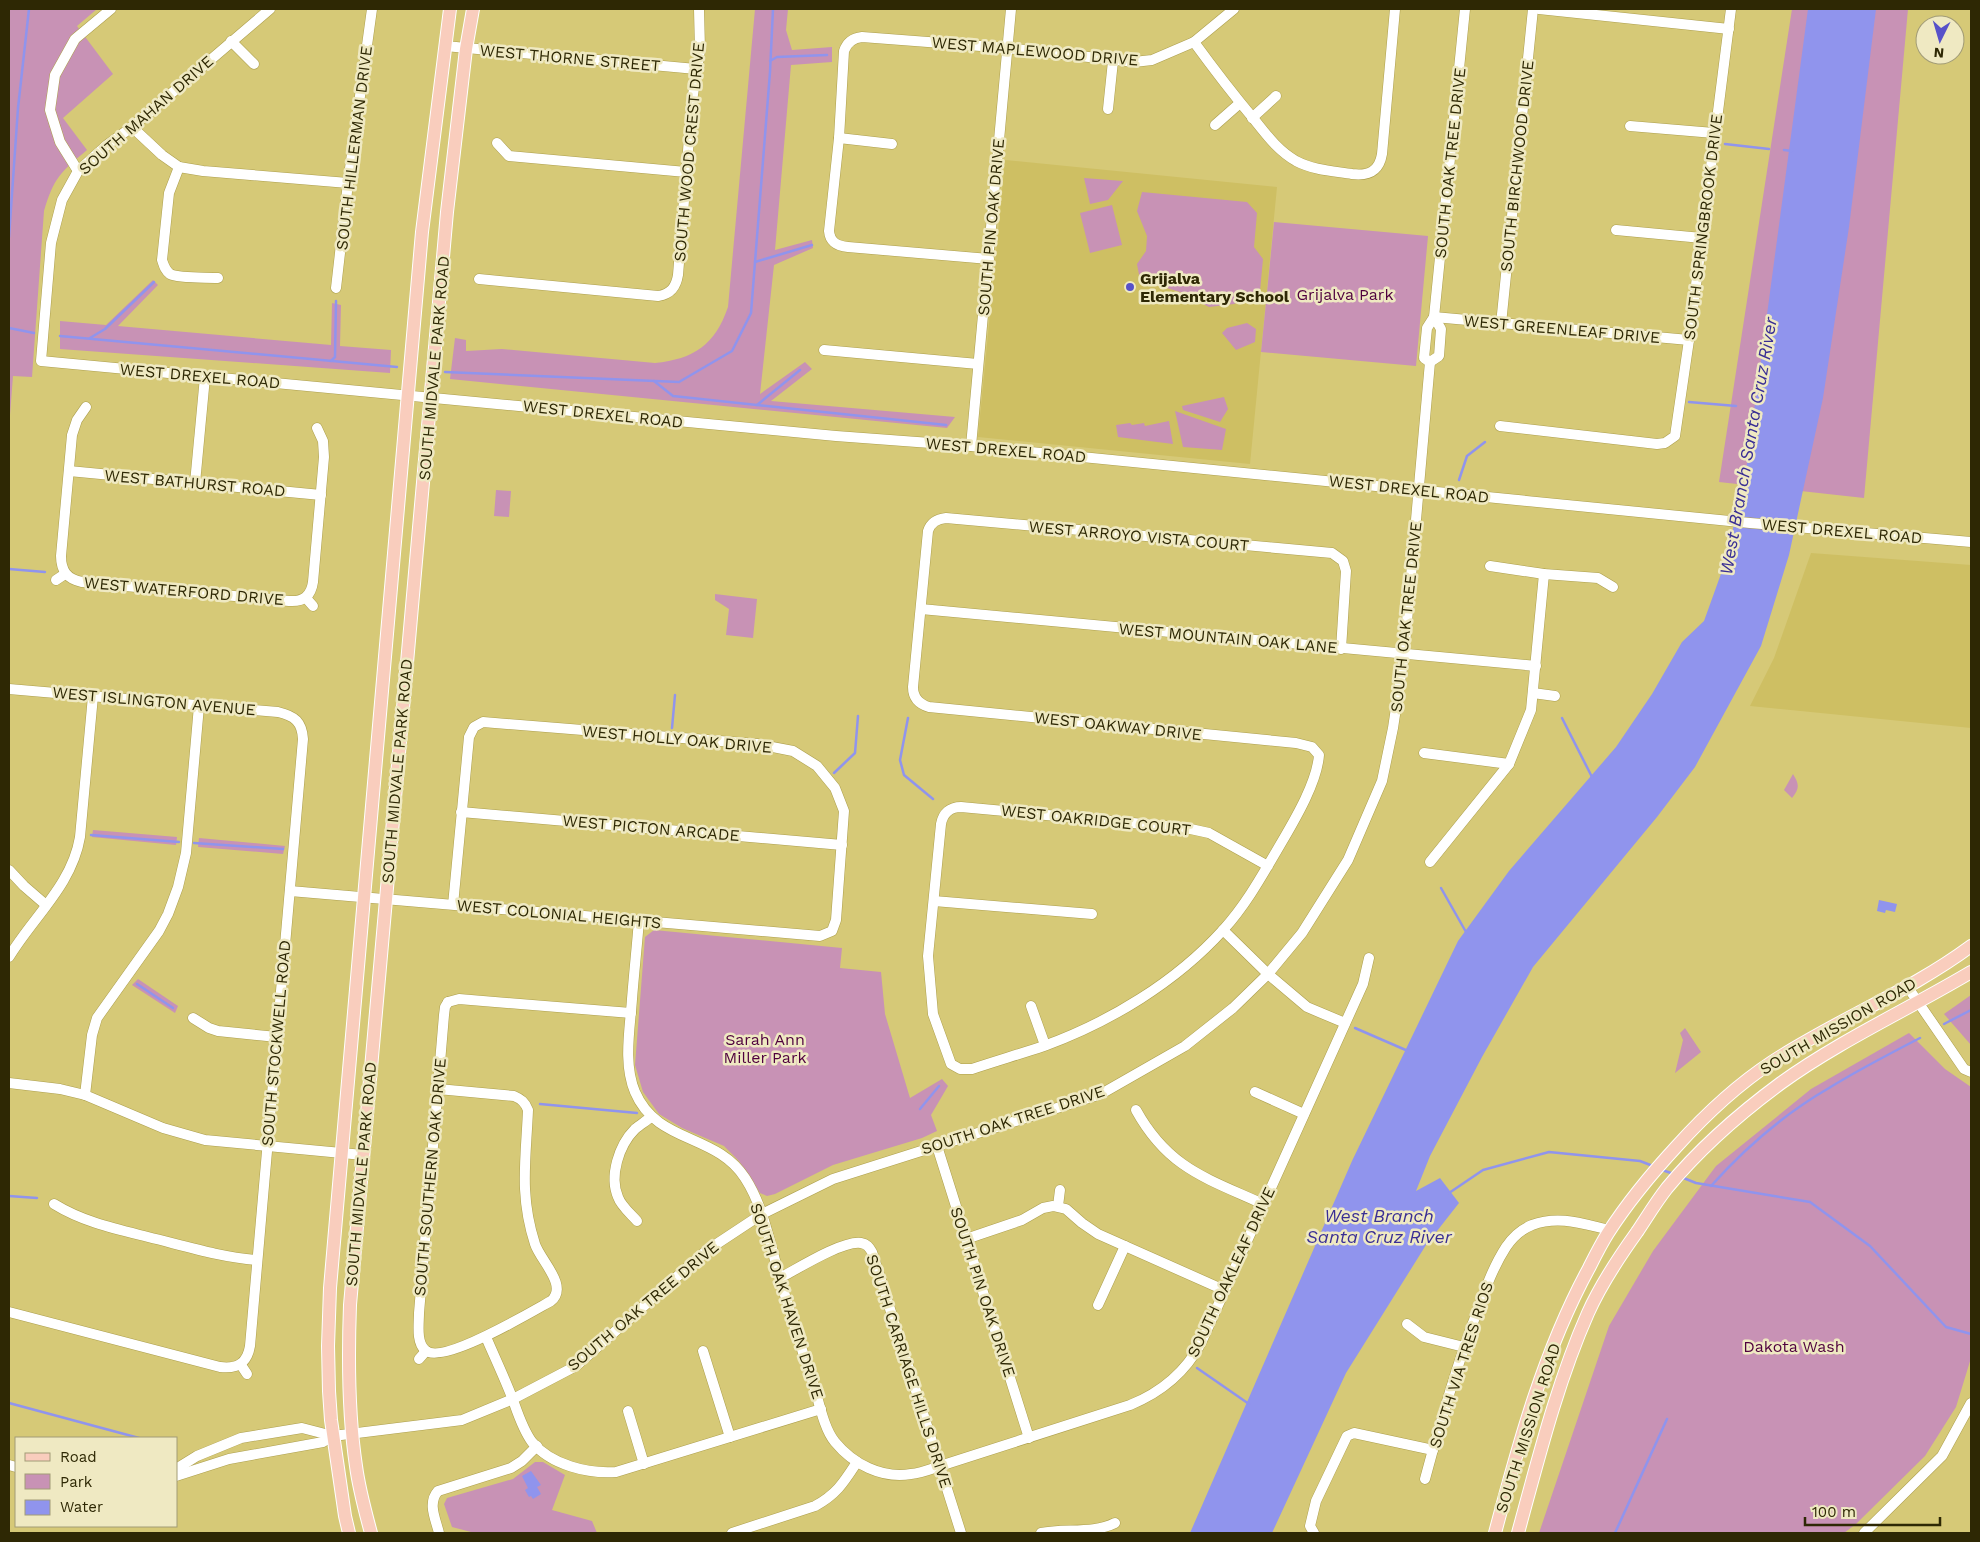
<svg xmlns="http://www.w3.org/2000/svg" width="1980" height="1542" viewBox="0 0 1980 1542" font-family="'Work Sans',sans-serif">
	<rect width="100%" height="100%" fill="#d6c977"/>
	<!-- built -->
	<g fill="#cebf63">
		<polygon points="1005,160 1277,187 1250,464 978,437"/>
		<polygon points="1811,553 1971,565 1971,728 1750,706 1774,658"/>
	</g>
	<!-- green -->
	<g fill="#c892b5">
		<path d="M9,9H97L77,26L113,74L63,118L87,150C61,172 54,177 44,211L32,377L13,376L9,428Z"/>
		<path d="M755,9H788L786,30L792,50L832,47V62L791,65L775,250L812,240L813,248L774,265L760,394L805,362L812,369L771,401L955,417L947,428L450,379L455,338L466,340V351L502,349L655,363C694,359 715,345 728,307Z"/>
		<polygon points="1792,9 1908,9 1864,498 1719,482"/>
		<polygon points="1084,178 1123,181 1108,200 1090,204"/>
		<polygon points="1142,192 1247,202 1257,213 1254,247 1263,259 1260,291 1234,304 1209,307 1180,292 1140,280 1137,264 1146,251 1147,236 1137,211"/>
		<polygon points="1112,205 1122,245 1090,253 1080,213"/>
		<polygon points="1274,222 1428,236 1416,366 1261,352"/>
		<polygon points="153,280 158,285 118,326 331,345 332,303 341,305 340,346 391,350 390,373 60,349 60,321 106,325"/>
		<polygon points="1247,323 1256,329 1255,342 1236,350 1222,333 1227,328"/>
		<polygon points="1224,397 1228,409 1220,422 1183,410 1182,406"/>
		<polygon points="1175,411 1226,429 1222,450 1183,447"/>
		<polygon points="1169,421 1173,444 1118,437 1116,425 1130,423 1132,425 1144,423 1145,426"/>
		<polygon points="496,490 511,491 509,517 494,516"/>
		<polygon points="715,594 757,599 753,638 726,635 729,609 715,600"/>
		<path d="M1793,774C1799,784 1800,788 1792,798L1784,790Z"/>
		<polygon points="93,830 177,837 176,845 92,837"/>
		<polygon points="199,838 285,846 283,854 198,847"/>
		<polygon points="654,930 842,948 840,968 881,972 885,1014 910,1098 942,1079 948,1086 931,1115 937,1131 922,1138 833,1165 775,1194 767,1196 760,1193 739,1161 724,1146 682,1128 659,1114 643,1092 635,1065 645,937"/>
		<polygon points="138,979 178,1006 175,1013 132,985"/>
		<polygon points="1971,995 1971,1045 1944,1014"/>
		<polygon points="1685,1028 1701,1052 1675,1073 1683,1040 1680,1033"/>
		<polygon points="1909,1033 1945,1069 1971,1087 1971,1358 1956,1407 1925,1456 1856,1524 1844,1533 1539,1533 1609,1326 1653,1251 1716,1166 1811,1089"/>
		<polygon points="535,1462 543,1462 565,1475 552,1510 592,1521 597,1533 475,1533 452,1527 444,1504 447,1498 513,1479"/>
	</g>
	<!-- water -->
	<g fill="#9094ed">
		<polygon points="1808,9 1876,9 1849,227 1823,398 1789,555 1761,646 1695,767 1657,817 1533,967 1482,1057 1430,1156 1416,1191 1440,1178 1459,1203 1426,1245 1346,1373 1272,1533 1190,1533 1352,1161 1458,941 1509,871 1616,747 1652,694 1682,642 1704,621 1731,546 1736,502 1741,496 1746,471"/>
		<polygon points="1879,900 1897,904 1895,912 1886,910 1885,913 1877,911"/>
		<polygon points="531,1471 541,1485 537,1487 541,1494 533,1499 531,1496 529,1497 525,1490 528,1488 522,1476"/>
	</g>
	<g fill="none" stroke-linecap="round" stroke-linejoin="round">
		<!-- stream -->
		<g stroke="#9094ed" stroke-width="2.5">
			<polyline points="770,61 777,57 827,55"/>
			<polyline points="1725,144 1769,149"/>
			<polyline points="1784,150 1792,151"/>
			<polyline points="9,237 18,108 29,9"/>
			<polyline points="755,262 812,245"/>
			<polyline points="9,328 34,333"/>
			<polyline points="60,336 397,367"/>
			<polyline points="90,338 105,329 154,282"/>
			<polyline points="331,361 335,357 336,301"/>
			<polyline points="445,372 679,382 732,351 751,313 770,72 773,9"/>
			<polyline points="654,381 673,396 946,425"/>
			<polyline points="1689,402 1736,406"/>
			<polyline points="757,405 800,370"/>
			<polyline points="1459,480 1467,456 1485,442"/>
			<polyline points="9,569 45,572"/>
			<polyline points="908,718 900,760 904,775 933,799"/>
			<polyline points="1562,718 1592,777"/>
			<polyline points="672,728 675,695"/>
			<polyline points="834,773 855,753 858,716"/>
			<polyline points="91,835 179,842"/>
			<polyline points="194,843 283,849"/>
			<polyline points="1441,888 1466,932"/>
			<polyline points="137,984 173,1008"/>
			<polyline points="1944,1024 1971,1010"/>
			<polyline points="1355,1028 1408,1051"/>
			<polyline points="540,1104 637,1113"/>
			<polyline points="920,1109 939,1086"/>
			<polyline points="1662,1170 1674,1174"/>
			<polyline points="1681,1177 1696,1183 1810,1202 1870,1246 1946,1327 1971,1334"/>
			<path d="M1711,1186C1745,1148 1784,1114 1829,1088C1858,1070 1889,1054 1920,1038"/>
			<polyline points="1449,1193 1483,1170 1549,1152 1640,1161 1653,1166"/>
			<polyline points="9,1196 37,1198"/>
			<polyline points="1197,1368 1249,1404"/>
			<polyline points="9,1403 139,1438"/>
			<polyline points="1615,1533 1667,1419"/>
		</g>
		<defs>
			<g id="minor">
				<polyline points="270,9 132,127 107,145 78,171 62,200 51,243 41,361 836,436 971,446 1750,523 1971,542"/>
				<polyline points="1465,9 1434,317 1689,340"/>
				<polyline points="1539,9 1729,29"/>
				<polyline points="231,41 254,64"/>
				<path d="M1194,42C1213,68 1232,93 1253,118C1266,134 1277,150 1296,161C1313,170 1333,171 1352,174C1368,176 1379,172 1382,154L1395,9"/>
				<polyline points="445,46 696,69"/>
				<polyline points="1108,109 1113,61"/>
				<polyline points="1252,118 1276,96"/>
				<polyline points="1215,125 1240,103"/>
				<polyline points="1630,126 1714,133"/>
				<polyline points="132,127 162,155 179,167 203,171 348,183"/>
				<polyline points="839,138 892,144"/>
				<polyline points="497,143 509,156 686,172"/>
				<path d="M179,167L169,193L162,260C164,266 165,270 170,274C180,279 207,277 218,278"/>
				<polyline points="78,171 60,142 50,110 55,75 75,39 111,9"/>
				<polyline points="1616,230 1702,238"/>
				<path d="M989,259L848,247C838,246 830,243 829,231L839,138L844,51C847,42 853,38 862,37L1007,48L1134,62L1152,60L1194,42L1234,9"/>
				<path d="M479,279L658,296C671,294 676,287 678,275L692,101L700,50L699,9"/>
				<polyline points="336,288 348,183 372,9"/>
				<polygon points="1434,317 1441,329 1439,356 1430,362 1424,358 1427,328"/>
				<polyline points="1501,324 1533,9"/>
				<polyline points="824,350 978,364"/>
				<path d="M86,407L77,420L72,435L61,556C61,571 67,579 82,582L289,601C303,602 311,596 313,582L324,457L323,441L317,428"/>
				<polyline points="1500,426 1657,444 1665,443 1675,436 1689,340 1731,9"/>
				<polyline points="971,446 1011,9"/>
				<polyline points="69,471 321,495"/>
				<polyline points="195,483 205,377"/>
				<polyline points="1490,566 1544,574 1598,578 1613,587"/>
				<polyline points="56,580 65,574"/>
				<polyline points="306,598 313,606"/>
				<polyline points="921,609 1536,666"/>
				<path d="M9,689L278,712C295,716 302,722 303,739L250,1346C247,1364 237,1369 220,1367L9,1312"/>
				<polyline points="1533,693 1555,696"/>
				<polyline points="1424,753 1509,764"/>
				<polyline points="461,812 842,845"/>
				<polyline points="1430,862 1509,764 1531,710 1544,574"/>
				<path d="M1268,866L1209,833L1186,828L961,807C950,807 943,813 941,824L928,956L933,1014L951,1064L960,1069H972C996,1061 1020,1054 1044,1046C1110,1022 1176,982 1223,930C1246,905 1263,874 1280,845C1294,821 1317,783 1319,755L1312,747L1296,743L929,707C919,704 913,698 913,687L928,531C931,522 937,519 946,518L1332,553L1343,561L1346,571L1341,649"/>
				<polyline points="9,870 24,886 46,905"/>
				<polyline points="290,891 820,936 832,931 836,920 844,811 835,788 817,766 793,751 757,744 483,722 474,727 469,737 453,905"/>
				<polyline points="934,901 1092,914"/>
				<path d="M639,920C637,946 634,973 632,999C630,1029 623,1064 635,1092C657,1144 716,1133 745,1178C764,1207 770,1245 780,1278C790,1314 802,1350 814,1386C819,1402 824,1429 835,1442C853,1464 882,1479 911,1474C921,1473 931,1469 940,1466L1130,1405C1162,1392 1185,1373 1201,1343L1363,984L1369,958"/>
				<polyline points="1223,930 1268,974 1307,1007 1345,1023"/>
				<path d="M9,957C33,917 72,885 80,837L93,696"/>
				<polyline points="1907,986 1964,1069 1971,1072"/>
				<polyline points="448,1002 459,999 631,1013"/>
				<polyline points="1031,1006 1045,1045"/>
				<polyline points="193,1018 209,1028 218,1031 277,1037"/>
				<polyline points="9,1083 60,1089 85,1095 163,1128 205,1140 363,1155"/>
				<path d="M438,1089L514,1096C521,1099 525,1102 528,1110C526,1159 519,1195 535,1244C540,1260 569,1286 551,1301C531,1312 441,1366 425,1350C416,1342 419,1324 419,1313L444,1015L445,1007L448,1002"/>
				<polyline points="1255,1092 1304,1114"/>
				<polyline points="85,1095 92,1035 97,1018 159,931 168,914 178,887 186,853 199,706"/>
				<path d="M1136,1110C1168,1168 1206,1178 1263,1204"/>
				<polyline points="937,1146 1029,1438"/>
				<path d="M54,1204C83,1222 116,1229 148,1237C185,1246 220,1257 257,1260"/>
				<polyline points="1058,1206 1060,1190"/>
				<path d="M637,1221C631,1214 621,1206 618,1197C609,1176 619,1145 635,1129C640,1125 646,1121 651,1117"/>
				<polyline points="966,1239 1022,1220 1043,1208 1053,1206 1066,1209 1082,1223 1098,1234 1224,1290"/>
				<path d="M780,1278C797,1269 843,1240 861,1243C867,1244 869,1247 872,1252L961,1533"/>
				<polyline points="1098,1305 1125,1246"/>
				<polyline points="1407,1324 1424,1337 1464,1347"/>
				<path d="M486,1337C495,1358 505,1379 513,1400C518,1414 523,1430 532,1442C551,1465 588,1474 616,1472L821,1409"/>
				<polyline points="703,1351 730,1437"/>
				<polyline points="419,1359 426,1351"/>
				<polyline points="241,1365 247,1374"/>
				<polyline points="628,1411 644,1464"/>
				<polyline points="9,1465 16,1467"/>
				<polyline points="176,1469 197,1456 241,1438 302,1428 333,1436 462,1420 513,1399 576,1366 706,1251 762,1214 833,1179 1101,1094 1185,1046 1233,1008 1268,974 1302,933 1348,860 1382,781 1393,728 1404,655 1430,362"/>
				<polyline points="176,1476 229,1459 323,1442 333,1436"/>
				<path d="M1425,1479C1440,1423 1456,1367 1477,1312C1485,1290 1493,1267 1506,1247C1512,1238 1522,1229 1532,1225C1559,1215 1583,1224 1610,1230"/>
				<path d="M439,1533C436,1520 427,1503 438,1491L511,1468L522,1461L537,1446"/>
				<path d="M732,1533L815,1506C837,1494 844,1482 857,1462"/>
				<path d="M1041,1533C1065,1528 1093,1534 1115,1523"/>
				<polyline points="1314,1533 1310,1526 1316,1501 1347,1436 1354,1433 1433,1450"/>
				<polyline points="1864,1533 1942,1456 1971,1403"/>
			</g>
			<g id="major">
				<polyline points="349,1533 345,1516 331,1420 329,1391 328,1346 330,1288 422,232 450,9"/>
				<path d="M371,1533C365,1511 359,1489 356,1466C348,1413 348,1358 350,1305L447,212L466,49L473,9"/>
				<path d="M1495,1533C1519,1442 1544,1351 1589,1268C1595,1256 1601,1244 1608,1233C1628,1202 1652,1173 1677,1146C1705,1115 1737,1085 1772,1062C1836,1020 1909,992 1971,946"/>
				<path d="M1518,1533C1538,1460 1557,1383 1588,1313C1601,1284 1619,1257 1637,1232C1647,1217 1656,1202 1667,1188C1700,1148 1739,1114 1781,1083C1839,1041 1909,1009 1971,972"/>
			</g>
		</defs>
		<!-- minor casing -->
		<use href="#minor" stroke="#ad9f4d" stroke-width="11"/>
		<!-- major casing -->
		<use href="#major" stroke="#fff" stroke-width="14"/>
		<!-- minor -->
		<use href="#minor" stroke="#fff" stroke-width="10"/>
		<!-- major -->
		<use href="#major" stroke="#f9cdbd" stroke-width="12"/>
	</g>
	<!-- markers -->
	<circle fill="#5751c9" stroke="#efe9c2" stroke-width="2" cx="1130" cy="287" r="5"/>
	<g text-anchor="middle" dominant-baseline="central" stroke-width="5" stroke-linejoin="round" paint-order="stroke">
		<!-- street labels -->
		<g font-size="16" fill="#2e2804" stroke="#efe9c2">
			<text transform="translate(1035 51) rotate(5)">WEST MAPLEWOOD DRIVE</text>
			<text transform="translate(570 58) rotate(5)">WEST THORNE STREET</text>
			<text transform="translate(146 115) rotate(-41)">SOUTH MAHAN DRIVE</text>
			<text transform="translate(354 148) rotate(-83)">SOUTH HILLERMAN DRIVE</text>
			<text transform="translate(689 152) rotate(-85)">SOUTH WOOD CREST DRIVE</text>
			<text transform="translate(1450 163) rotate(-84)">SOUTH OAK TREE DRIVE</text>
			<text transform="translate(1517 166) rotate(-84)">SOUTH BIRCHWOOD DRIVE</text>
			<text transform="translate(991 227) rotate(-85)">SOUTH PIN OAK DRIVE</text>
			<text transform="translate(1703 227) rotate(-83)">SOUTH SPRINGBROOK DRIVE</text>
			<text transform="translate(1562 329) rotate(5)">WEST GREENLEAF DRIVE</text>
			<text transform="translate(434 368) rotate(-85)">SOUTH MIDVALE PARK ROAD</text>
			<text transform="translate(200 376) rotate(5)">WEST DREXEL ROAD</text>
			<text transform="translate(603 414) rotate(6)">WEST DREXEL ROAD</text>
			<text transform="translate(1006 450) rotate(5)">WEST DREXEL ROAD</text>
			<text transform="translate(195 483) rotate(5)">WEST BATHURST ROAD</text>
			<text transform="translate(1409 489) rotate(6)">WEST DREXEL ROAD</text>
			<text transform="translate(1842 531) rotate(5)">WEST DREXEL ROAD</text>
			<text transform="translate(1139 536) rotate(5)">WEST ARROYO VISTA COURT</text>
			<text transform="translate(184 591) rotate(5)">WEST WATERFORD DRIVE</text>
			<text transform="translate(1406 617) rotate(-84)">SOUTH OAK TREE DRIVE</text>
			<text transform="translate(1228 638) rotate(5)">WEST MOUNTAIN OAK LANE</text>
			<text transform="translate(154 701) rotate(5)">WEST ISLINGTON AVENUE</text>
			<text transform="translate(1118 726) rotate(6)">WEST OAKWAY DRIVE</text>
			<text transform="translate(677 739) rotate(5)">WEST HOLLY OAK DRIVE</text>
			<text transform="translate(397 771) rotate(-85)">SOUTH MIDVALE PARK ROAD</text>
			<text transform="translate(1096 820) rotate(6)">WEST OAKRIDGE COURT</text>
			<text transform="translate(651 828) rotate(5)">WEST PICTON ARCADE</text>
			<text transform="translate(559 914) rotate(5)">WEST COLONIAL HEIGHTS</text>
			<text transform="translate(1838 1026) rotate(-30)">SOUTH MISSION ROAD</text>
			<text transform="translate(276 1043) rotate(-85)">SOUTH STOCKWELL ROAD</text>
			<text transform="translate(1013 1120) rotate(-18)">SOUTH OAK TREE DRIVE</text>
			<text transform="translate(361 1174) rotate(-85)">SOUTH MIDVALE PARK ROAD</text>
			<text transform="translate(430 1177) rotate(-85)">SOUTH SOUTHERN OAK DRIVE</text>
			<text transform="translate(1231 1272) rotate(-65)">SOUTH OAKLEAF DRIVE</text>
			<text transform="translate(983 1292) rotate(72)">SOUTH PIN OAK DRIVE</text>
			<text transform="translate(787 1301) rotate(72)">SOUTH OAK HAVEN DRIVE</text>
			<text transform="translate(643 1306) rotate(-40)">SOUTH OAK TREE DRIVE</text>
			<text transform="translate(1461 1365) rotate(-72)">SOUTH VIA TRES RIOS</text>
			<text transform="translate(909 1371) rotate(72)">SOUTH CARRIAGE HILLS DRIVE</text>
			<text transform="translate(1528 1428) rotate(-72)">SOUTH MISSION ROAD</text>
		</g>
		<!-- poi labels -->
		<g font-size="16" font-weight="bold" fill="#2e2804" stroke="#efe9c2" text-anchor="start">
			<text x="1140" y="278">Grijalva<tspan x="1140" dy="18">Elementary School</tspan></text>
		</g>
		<!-- park labels -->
		<g font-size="16" fill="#4f003e" stroke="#efe9c2">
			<text x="1345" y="294">Grijalva Park</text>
			<text x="765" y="1039">Sarah Ann<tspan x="765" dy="18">Miller Park</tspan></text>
			<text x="1794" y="1346">Dakota Wash</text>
		</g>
		<!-- water labels -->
		<g font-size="18" font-style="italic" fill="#392e94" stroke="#efe9c2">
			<text transform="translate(1748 446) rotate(-80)">West Branch Santa Cruz River</text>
			<text x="1379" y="1215">West Branch<tspan x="1379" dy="21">Santa Cruz River</tspan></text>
		</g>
	</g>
	<!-- border -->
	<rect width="1980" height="1542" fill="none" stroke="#2e2804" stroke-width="20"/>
	<!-- legend -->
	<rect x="15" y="1437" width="162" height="90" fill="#efe9c2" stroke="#a29c76"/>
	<rect x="25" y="1453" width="25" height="8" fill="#f9cdbd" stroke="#a29c76"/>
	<text x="60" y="1462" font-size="15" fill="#2e2804">Road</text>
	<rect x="25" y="1474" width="25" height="15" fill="#c892b5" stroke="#a29c76"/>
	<text x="60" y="1487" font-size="15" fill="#2e2804">Park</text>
	<rect x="25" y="1500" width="25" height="15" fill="#9094ed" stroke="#a29c76"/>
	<text x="60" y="1512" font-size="15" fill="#2e2804">Water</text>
	<!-- north arrow -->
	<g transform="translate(1940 40) rotate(185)"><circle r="24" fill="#efe9c2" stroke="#a29c76"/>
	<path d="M0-4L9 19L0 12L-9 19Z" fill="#5751c9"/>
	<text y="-8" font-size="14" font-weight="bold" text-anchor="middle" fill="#2e2804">N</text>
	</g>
	<!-- scale -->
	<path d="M1805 1517v8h135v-8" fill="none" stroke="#2e2804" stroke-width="2.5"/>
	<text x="1812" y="1517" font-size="15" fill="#2e2804" stroke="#efe9c2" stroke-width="4" paint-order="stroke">100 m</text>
</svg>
